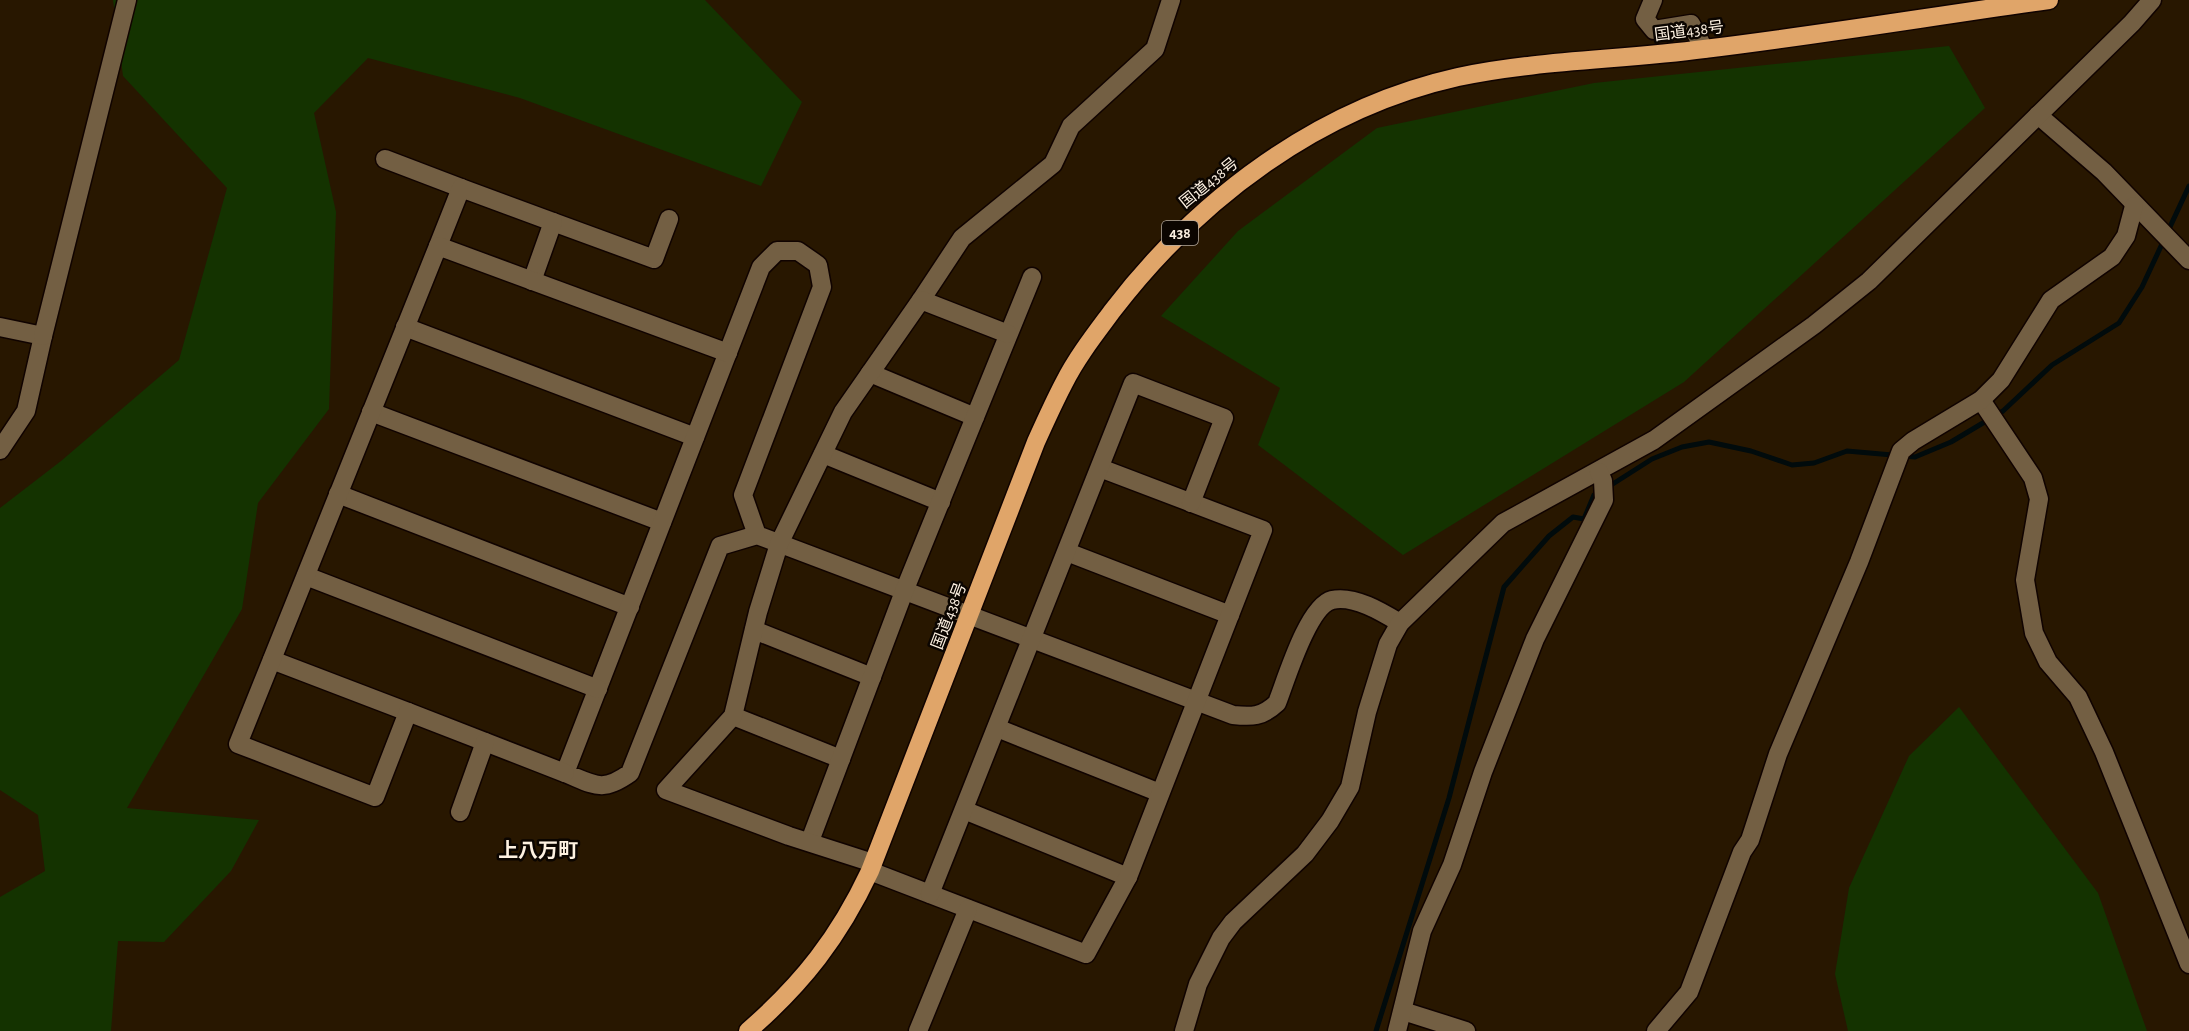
<svg xmlns="http://www.w3.org/2000/svg" width="2189" height="1031" viewBox="0 0 2189 1031" font-family="'Alegreya Sans','Noto Sans JP',sans-serif">
	<rect width="100%" height="100%" fill="#281700"/>
	<!-- green -->
	<g fill="#143300">
		<polygon points="113,0 705,0 802,102 761,186 520,98 368,58 314,113 336,212 329,409 258,503 242,609 127,808 259,820 231,871 164,942 118,941 111,1031 0,1031 0,897 45,871 38,815 0,790 0,508 61,461 179,360 227,188 123,76"/>
		<polygon points="1949,46 1985,108 1684,382 1403,555 1258,445 1280,388 1161,316 1238,231 1377,128 1594,83"/>
		<polygon points="1959,707 2098,893 2147,1031 1848,1031 1835,974 1849,888 1909,756"/>
	</g>
	<g fill="none" stroke-linecap="round" stroke-linejoin="round">
		<!-- stream -->
		<g stroke="#010b0c" stroke-width="5">
			<polyline points="1608,487 1652,459 1682,447 1709,442 1751,451 1792,465 1814,463 1847,451 1915,457 1951,442 2003,411 2052,365 2119,323 2142,287 2189,186"/>
			<polyline points="1376,1031 1449,798 1504,587 1549,536 1573,517 1584,519 1594,495 1600,492"/>
		</g>
		<defs>
			<g id="minor">
				<polyline points="1653,0 1645,19 1654,30 1691,24 1704,49"/>
				<polyline points="2038,115 2104,172 2189,260"/>
				<polyline points="385,159 461,188"/>
				<polyline points="553,222 654,259 669,219"/>
				<polyline points="438,246 461,188 553,222 532,281"/>
				<polyline points="921,300 962,238 1053,164 1071,126 1155,49 1171,0"/>
				<polyline points="0,327 43,336 26,411 0,450"/>
				<polyline points="405,327 695,437"/>
				<polyline points="43,336 127,0"/>
				<polyline points="870,373 975,417"/>
				<polyline points="1981,400 2033,478 2039,499 2025,580 2034,633 2048,662 2078,697 2104,752 2189,964"/>
				<polyline points="371,412 662,522"/>
				<polyline points="823,454 941,502"/>
				<polyline points="338,494 630,607"/>
				<path d="M757,535L720,546L630,773C602,793 595,785 565,773L761,267L777,251H798L818,265L822,287L743,495L757,535L1233,715C1252,717 1262,717 1277,703C1286,680 1308,606 1332,600C1354,595 1382,612 1400,623"/>
				<polyline points="1067,552 1230,615"/>
				<polyline points="306,576 598,689"/>
				<polyline points="754,630 872,677"/>
				<polyline points="272,660 408,712"/>
				<polyline points="733,716 841,759"/>
				<polyline points="997,728 1160,793"/>
				<polyline points="565,773 408,712 375,797 238,744 438,246 728,353"/>
				<polyline points="964,810 1128,877"/>
				<polyline points="460,812 485,742"/>
				<polyline points="810,841 905,589 1032,277"/>
				<polyline points="873,863 789,836 666,790 733,716 758,612 779,544 843,412 921,300 1008,334"/>
				<polyline points="870,871 1086,954 1128,877 1263,530 1100,468"/>
				<polyline points="930,894 1133,383 1224,418 1191,503"/>
				<polyline points="1403,1011 1466,1031"/>
				<polyline points="918,1031 968,909"/>
				<polyline points="1184,1031 1198,984 1221,938 1233,922 1305,854 1330,821 1350,787 1367,712 1388,644 1400,623 1503,523 1654,440 1814,325 1869,281 2132,23 2152,0"/>
				<polyline points="1397,1031 1422,931 1452,865 1483,772 1535,639 1604,500 1603,481 1599,472"/>
				<polyline points="1656,1031 1689,992 1742,852 1750,840 1778,754 1859,562 1901,451 1913,441 1981,400 2001,380 2051,300 2112,257 2126,236 2134,206"/>
			</g>
			<path id="highway" d="M748,1031C803,983 839,937 870,871L1036,442C1045,422 1054,402 1064,383C1077,357 1096,333 1113,310C1199,198 1319,108 1458,77C1538,60 1623,60 1704,49C1820,35 1934,16 2049,0"/>
		</defs>
		<!-- minor casing -->
		<use href="#minor" stroke="#100300" stroke-width="21"/>
		<!-- highway casing -->
		<use href="#highway" stroke="#100300" stroke-width="21"/>
		<!-- minor -->
		<use href="#minor" stroke="#735f43" stroke-width="18"/>
		<!-- highway -->
		<use href="#highway" stroke="#e0a569" stroke-width="18"/>
	</g>
	<g text-anchor="middle" dominant-baseline="central" stroke-width="5" stroke-linejoin="round" paint-order="stroke">
		<!-- shield labels -->
		<rect fill="#0b0500" stroke="#b4aa9e" stroke-width="1.5" x="1162" y="221" width="36" height="24" rx="4.5"/>
		<g font-size="15" font-weight="bold" fill="#fdf1e1">
			<text x="1180" y="233">438</text>
		</g>
		<!-- street labels -->
		<g font-size="16" fill="#fdf1e1" stroke="#0b0500">
			<text transform="translate(1689 31) rotate(-7)">国道438号</text>
			<text transform="translate(1209 183) rotate(-39)">国道438号</text>
			<text transform="translate(949 616) rotate(-69)">国道438号</text>
		</g>
		<!-- quarter labels -->
		<g font-size="20" font-weight="bold" fill="#fdf1e1" stroke="#0b0500">
			<text x="538" y="851">上八万町</text>
		</g>
	</g>
</svg>
